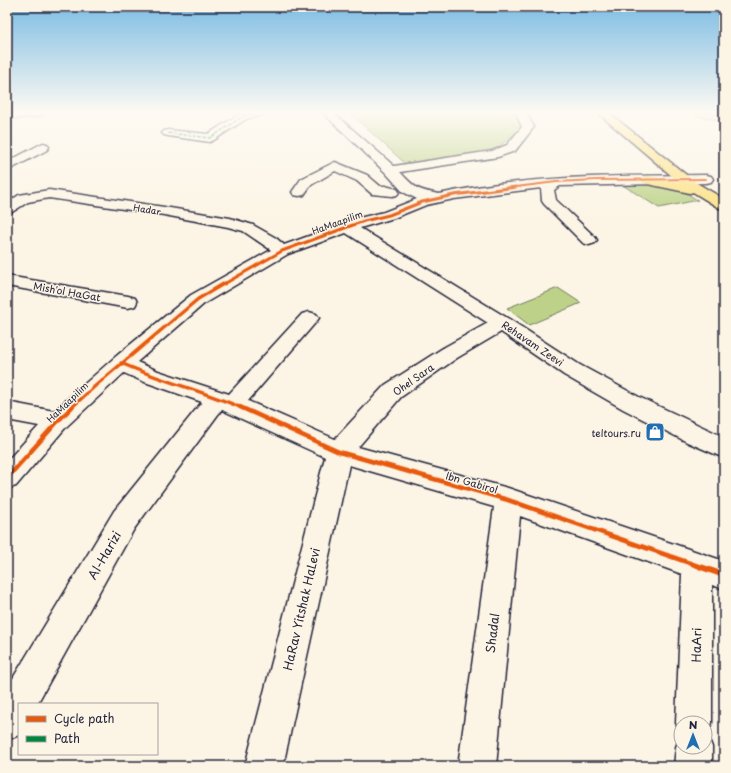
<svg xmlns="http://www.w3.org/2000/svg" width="731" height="773" viewBox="0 0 731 773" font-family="'Playpen Sans',sans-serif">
	<rect width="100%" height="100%" fill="#fcf5e5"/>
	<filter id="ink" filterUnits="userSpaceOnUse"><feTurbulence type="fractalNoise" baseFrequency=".025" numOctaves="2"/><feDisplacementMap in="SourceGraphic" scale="8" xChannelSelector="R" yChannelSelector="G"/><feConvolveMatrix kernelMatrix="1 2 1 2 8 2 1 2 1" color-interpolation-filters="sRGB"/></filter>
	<g filter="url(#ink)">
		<!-- green -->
		<g fill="#bdd288" stroke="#707a62">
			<polygon points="350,113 517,113 524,126 491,153 409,167"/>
			<polygon points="695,113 724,113 724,122 694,115"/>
			<path d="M621,184C639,184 661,183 679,189C685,192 692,197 698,200L659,208Z"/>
			<polygon points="558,288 581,303 529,325 507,308"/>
		</g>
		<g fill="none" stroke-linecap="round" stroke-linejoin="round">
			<defs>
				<g id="minor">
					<polygon points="7,113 45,113 40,116 7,119"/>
					<polygon points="246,113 263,113 262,115 246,119 214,140 210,142 168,136 164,135 162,133 164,131 168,130 208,134 238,115"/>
					<path d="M323,113H334L394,166L492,151L507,145L522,127L516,113H526L534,127L515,151L498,157L400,172C416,189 417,190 439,194C527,175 617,176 706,175L711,176L713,179L711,182L706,183L560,186L554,190L556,200L595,237L597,240L595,243L589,245L583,243L544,204L542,201L541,188L454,199L426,205L394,218L360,228L509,319L580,365L639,397L724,437V458L687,442L623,409L564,375L501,332L457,358L401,397L358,447L508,488L724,561V589L712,585V723L707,734L712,747V766H674L676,747L681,734L676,723L682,574L520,516L496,766H458L494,507L349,465L283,766H245L325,457L224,411L222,409L134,529L37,704H19V735L7,740V688L114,511L202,402L142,381L124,373L66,427L16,486L7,489V461L39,426L7,420V402L54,411L114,358L191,295L271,250L243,231L228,227L164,215L49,198L28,202L12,212L7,213V203L19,195L49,190L164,207L230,218L253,225L276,238L284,245L359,218L384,212L417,199L403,192L386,173ZM346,233L488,323L443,348L385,385L335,439L248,401L316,322L319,318L316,314L309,312L302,314L229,394L158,371L137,362L205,303L288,254ZM681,723H705V747H681Z"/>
					<polygon points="43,143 47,144 49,147 47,150 7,171 7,162"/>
					<polygon points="335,162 367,175 380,186 385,186 397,189 399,192 397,195 392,196 372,194 357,181 335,171 311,185 304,195 299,196 294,195 292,192 301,179"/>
					<polygon points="7,276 128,296 135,298 137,302 135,306 128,308 7,286"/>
				</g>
				<polygon id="major" points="598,113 609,113 695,182 724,199 724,209 719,208 693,192 690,193 643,183 641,180 643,177 648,176 679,182"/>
			</defs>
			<!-- minor casing -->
			<use href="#minor" stroke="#22223b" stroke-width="3"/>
			<!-- major casing -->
			<use href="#major" stroke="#22223b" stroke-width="3"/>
			<!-- minor -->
			<use href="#minor" fill="#fcf5e5" fill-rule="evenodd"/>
			<!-- major -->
			<use href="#major" fill="#fce080" fill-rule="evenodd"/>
			<!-- quiet -->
			<polyline stroke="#00873e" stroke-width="1.5" stroke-dasharray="3.5 1.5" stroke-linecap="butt" points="168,133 210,138 242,117 258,113"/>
			<defs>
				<polyline id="cycleway-far4" points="508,188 556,182 596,180 706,179"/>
				<polyline id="cycleway-far3" points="224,284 282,251 364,221 389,215 422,202 454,195 516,187"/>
				<g id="cycleway-far2">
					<path d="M121,363C161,381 203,391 242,408"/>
					<polyline points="71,408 94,387 198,299 225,283"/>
				</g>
				<g id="cycleway-far1">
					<polyline points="240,407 339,452 508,500 704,568"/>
					<polyline points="7,478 58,421 72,407"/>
				</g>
				<polyline id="cycleway" points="701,567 724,575"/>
			</defs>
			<!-- cycleway-far4 casing -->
			<use href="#cycleway-far4" stroke="#fcf5e5" stroke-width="3.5"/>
			<!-- cycleway-far3 casing -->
			<use href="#cycleway-far3" stroke="#fcf5e5" stroke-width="5"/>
			<!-- cycleway-far2 casing -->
			<use href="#cycleway-far2" stroke="#fcf5e5" stroke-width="6"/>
			<!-- cycleway-far1 casing -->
			<use href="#cycleway-far1" stroke="#fcf5e5" stroke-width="7"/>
			<!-- cycleway casing -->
			<use href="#cycleway" stroke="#fcf5e5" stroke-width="8"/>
			<!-- cycleway-far4 -->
			<use href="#cycleway-far4" stroke="#e8590c" stroke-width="2"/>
			<!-- cycleway-far3 -->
			<use href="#cycleway-far3" stroke="#e8590c" stroke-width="3"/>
			<!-- cycleway-far2 -->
			<use href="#cycleway-far2" stroke="#e8590c" stroke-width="3.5"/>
			<!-- cycleway-far1 -->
			<use href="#cycleway-far1" stroke="#e8590c" stroke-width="4.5"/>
			<!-- cycleway -->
			<use href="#cycleway" stroke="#e8590c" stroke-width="6"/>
		</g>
	</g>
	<!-- sky -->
	<linearGradient id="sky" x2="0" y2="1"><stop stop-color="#7cbce3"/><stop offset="0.51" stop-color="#fefaf3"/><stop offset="1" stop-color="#fefaf3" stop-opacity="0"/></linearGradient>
	<rect width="731" height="221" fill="url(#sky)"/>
	<!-- icons -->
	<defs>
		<symbol id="shop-square" viewBox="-11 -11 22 22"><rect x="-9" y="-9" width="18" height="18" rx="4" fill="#1f6fb2" stroke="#fcf5e5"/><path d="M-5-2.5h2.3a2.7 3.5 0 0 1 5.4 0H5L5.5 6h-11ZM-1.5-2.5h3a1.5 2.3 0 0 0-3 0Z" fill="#fff"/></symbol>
	</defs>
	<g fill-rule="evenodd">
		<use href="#shop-square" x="644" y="421" width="22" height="22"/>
	</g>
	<g text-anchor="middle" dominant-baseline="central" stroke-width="3" stroke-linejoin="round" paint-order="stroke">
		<!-- far-street labels -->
		<g font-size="9" fill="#22223b" stroke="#fcf5e5">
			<text transform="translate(147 209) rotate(9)">Hadar</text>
			<text transform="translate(337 222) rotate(-20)">HaMaapilim</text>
			<text transform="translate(67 402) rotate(-44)">HaMaapilim</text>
		</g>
		<!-- street labels -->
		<g font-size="10" fill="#22223b" stroke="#fcf5e5">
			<text transform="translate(67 291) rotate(10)">Mish'ol HaGat</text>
			<text transform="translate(533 343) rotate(34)">Rehavam Zeevi</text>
			<text transform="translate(413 379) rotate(-35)">Ohel Sara</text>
			<text transform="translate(472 482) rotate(16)">Ibn Gabirol</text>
		</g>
		<!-- poi labels -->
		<g font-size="10" fill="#22223b" stroke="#fcf5e5" text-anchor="end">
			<text x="641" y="432">teltours.ru</text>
		</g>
		<!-- near-street labels -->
		<g font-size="12" fill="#22223b" stroke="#fcf5e5">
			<text transform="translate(104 555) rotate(-60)">Al-Harizi</text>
			<text transform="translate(301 609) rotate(-77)">HaRav Yitshak HaLevi</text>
			<text transform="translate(492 633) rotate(-83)">Shadal</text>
			<text transform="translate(696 645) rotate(-89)">HaAri</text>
		</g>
	</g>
	<!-- margin -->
	<rect width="731" height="773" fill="none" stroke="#fcf5e5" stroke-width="24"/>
	<rect x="12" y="12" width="707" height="749" fill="none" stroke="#22223b" stroke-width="1.5" filter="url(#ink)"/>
	<!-- legend -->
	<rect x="18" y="703" width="140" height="52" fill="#fcf5e5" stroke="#a5a1a1"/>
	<rect x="26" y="716" width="20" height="6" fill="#e8590c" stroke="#a5a1a1"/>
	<text x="54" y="723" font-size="12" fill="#22223b">Cycle path</text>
	<rect x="26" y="736" width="20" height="6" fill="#00873e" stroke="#a5a1a1"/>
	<text x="54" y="743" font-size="12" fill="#22223b">Path</text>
	<!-- north arrow -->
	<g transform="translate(693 735)"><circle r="19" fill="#fcf5e5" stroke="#a5a1a1"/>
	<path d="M0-3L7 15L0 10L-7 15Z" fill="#1f6fb2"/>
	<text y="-6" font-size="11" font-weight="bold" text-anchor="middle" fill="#22223b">N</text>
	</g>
</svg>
